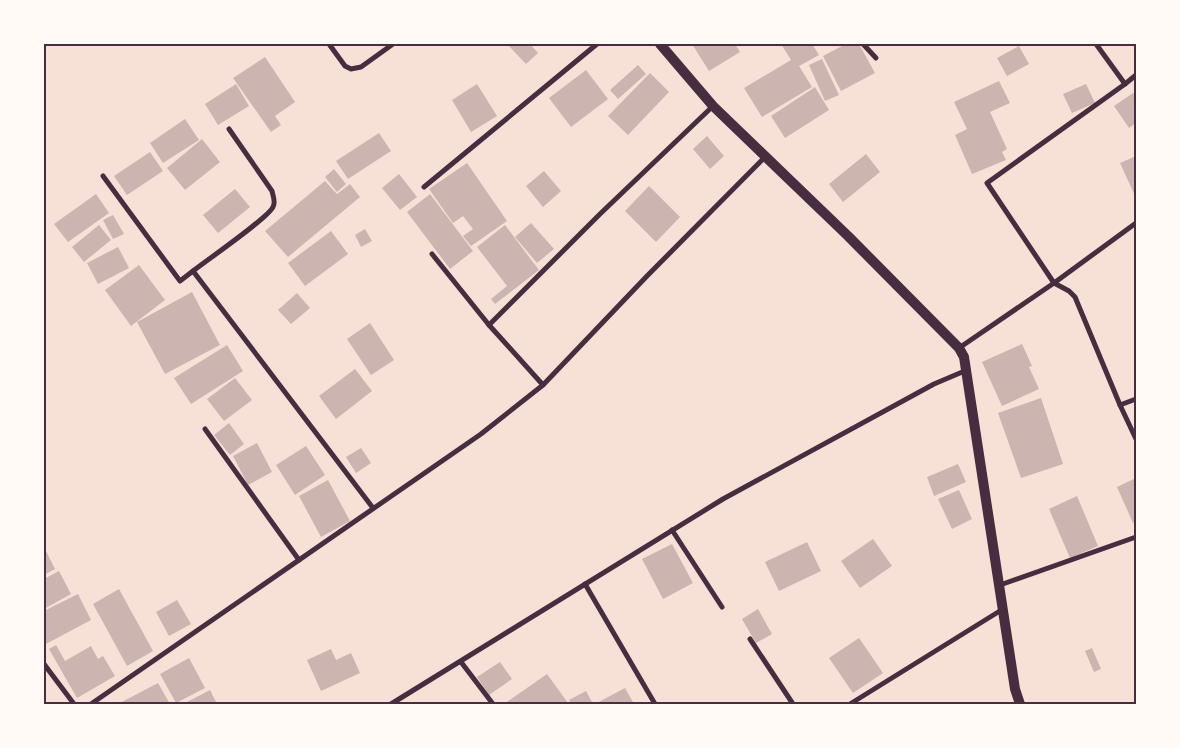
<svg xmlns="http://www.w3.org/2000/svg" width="1180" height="748" viewBox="0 0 1180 748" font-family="'Space Grotesk',sans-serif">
	<rect width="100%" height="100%" fill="#f7e1d7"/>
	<!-- building -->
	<g fill="#ccb4b1">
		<polygon points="507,44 530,44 538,53 526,64"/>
		<polygon points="692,44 735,44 740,52 709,71"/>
		<polygon points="781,44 812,44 819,55 799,66 812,87 762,117 744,88 791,60"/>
		<polygon points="846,44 859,44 875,73 841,91 823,56"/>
		<polygon points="1019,46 1029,64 1007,76 997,58"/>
		<polygon points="265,57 295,102 275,116 281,125 271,132 233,78"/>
		<polygon points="822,59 839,95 825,101 809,65"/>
		<polygon points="638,65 646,74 618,99 610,90"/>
		<polygon points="586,70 608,99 571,127 549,98"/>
		<polygon points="650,73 669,92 628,135 608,116"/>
		<polygon points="999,81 1010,103 990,112 1007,149 1002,152 1006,160 972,174 955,135 967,129 954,102"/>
		<polygon points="236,84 249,106 218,125 205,104"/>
		<polygon points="477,84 497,116 471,132 452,100"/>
		<polygon points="1086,84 1095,103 1072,113 1063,94"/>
		<polygon points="815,87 829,110 785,138 771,116"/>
		<polygon points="1136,91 1136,123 1129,128 1114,106"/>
		<polygon points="185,119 199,140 163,163 150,143"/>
		<polygon points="379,133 391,151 348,179 336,161"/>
		<polygon points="707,136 724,156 710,169 693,149"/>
		<polygon points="202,139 220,162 185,190 167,168"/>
		<polygon points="150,152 163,171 127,195 114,176"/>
		<polygon points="866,154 880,172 843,202 829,184"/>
		<polygon points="1136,156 1136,198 1120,163"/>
		<polygon points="467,163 507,221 471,246 463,236 473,229 463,216 453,223 429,189"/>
		<polygon points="334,169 346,184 337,192 325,177"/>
		<polygon points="544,171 561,191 543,207 526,186"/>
		<polygon points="399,174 417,197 400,210 382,188"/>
		<polygon points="325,181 337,194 350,184 360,197 288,257 265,231"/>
		<polygon points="649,186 680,217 656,242 625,211"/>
		<polygon points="235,189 250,207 218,233 203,215"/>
		<polygon points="96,194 109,213 68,242 54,224"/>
		<polygon points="430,194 473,251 450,269 407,212"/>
		<polygon points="113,215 124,234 113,239 103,220"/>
		<polygon points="531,223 554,249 537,263 515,237"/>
		<polygon points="99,225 111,240 84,262 72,247"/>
		<polygon points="505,225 539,270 495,304 491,299 507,286 477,247"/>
		<polygon points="365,229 372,241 361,247 355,235"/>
		<polygon points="331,231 348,254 305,286 288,263"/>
		<polygon points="118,247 129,268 98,284 87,263"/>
		<polygon points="139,265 165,300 131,326 105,290"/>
		<polygon points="192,292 220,345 165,374 137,322"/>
		<polygon points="297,293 310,308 291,324 278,310"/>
		<polygon points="370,323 394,360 371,375 347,339"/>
		<polygon points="1022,344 1032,366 1029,367 1039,389 1002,406 982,362"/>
		<polygon points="227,345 243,371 191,404 174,378"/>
		<polygon points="355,369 372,391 336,419 319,396"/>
		<polygon points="235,378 252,400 224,421 207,399"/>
		<polygon points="1041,398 1063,464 1021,478 998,413"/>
		<polygon points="229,423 244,444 230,455 214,435"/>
		<polygon points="257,443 272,472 248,485 233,456"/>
		<polygon points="306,446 325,475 295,495 276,465"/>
		<polygon points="361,448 371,463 356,473 346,457"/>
		<polygon points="958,464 966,482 934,496 927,477"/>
		<polygon points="1136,478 1136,521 1133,523 1117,487"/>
		<polygon points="328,480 350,521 321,537 299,496"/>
		<polygon points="959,490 972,519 952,529 938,499"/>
		<polygon points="1077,496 1098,546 1070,558 1049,509"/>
		<polygon points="873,539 892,566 860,588 841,561"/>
		<polygon points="807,542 821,571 779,591 765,562"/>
		<polygon points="672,544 693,583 663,599 642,559"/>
		<polygon points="44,547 55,569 44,575"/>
		<polygon points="59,571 71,594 44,609 44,579"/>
		<polygon points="119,589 153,651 127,666 93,604"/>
		<polygon points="78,594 91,620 44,645 44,611"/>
		<polygon points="177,600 191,624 169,636 156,612"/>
		<polygon points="758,609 772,634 756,643 742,619"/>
		<polygon points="859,638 883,673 853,693 829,658"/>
		<polygon points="56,645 65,661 91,646 98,659 103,656 115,676 77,698 49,649"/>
		<polygon points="1092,648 1101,669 1094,672 1085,651"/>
		<polygon points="331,649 336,660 351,653 360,673 321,691 307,660"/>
		<polygon points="189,658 205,688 176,703 160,674"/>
		<polygon points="500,662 512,679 489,695 477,677"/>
		<polygon points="547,674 568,703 567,704 504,704"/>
		<polygon points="158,683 170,704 118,704"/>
		<polygon points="625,688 634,704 595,704"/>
		<polygon points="210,690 217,704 183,704"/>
		<polygon points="586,691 593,704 571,704 569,700"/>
	</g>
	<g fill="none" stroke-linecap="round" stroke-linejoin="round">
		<!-- minor -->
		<g stroke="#4a2c40" stroke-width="5">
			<polyline points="329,44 345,66 351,69 361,67 393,44"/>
			<polyline points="863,44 876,58"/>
			<polyline points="1096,44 1125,84 987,183 1054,283 1069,291 1075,297 1120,405 1136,439"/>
			<polyline points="1125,84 1136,75"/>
			<polyline points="103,176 180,281 193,271 373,508"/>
			<polyline points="424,187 597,44"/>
			<polyline points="432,254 489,325 543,385"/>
			<path d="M193,271C207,260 268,218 273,207C276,202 273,196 272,191L229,129"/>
			<polyline points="489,325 600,214 713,106"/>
			<polyline points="959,348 1054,283 1136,223"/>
			<polyline points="1120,405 1136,399"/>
			<polyline points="205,429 299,560"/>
			<polyline points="672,530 722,607"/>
			<polyline points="585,584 655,704"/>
			<polyline points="1000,585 1136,537"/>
			<polyline points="750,639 793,704"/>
			<polyline points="461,662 493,704"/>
			<polyline points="44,664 74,704"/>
			<polyline points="91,704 481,434 543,385 647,276 765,157"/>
			<polyline points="391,704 723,499 934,384 967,370"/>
			<polyline points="850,704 1003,609"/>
		</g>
		<!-- secondary -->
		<polyline stroke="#4a2c40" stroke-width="10" points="660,44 713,106 848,236 959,348 964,357 1015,689 1020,704"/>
	</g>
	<!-- border -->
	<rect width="1180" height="748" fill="none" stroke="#fffaf5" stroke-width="90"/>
	<rect x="45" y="45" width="1090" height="658" fill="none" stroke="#4a2c40" stroke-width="2"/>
</svg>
